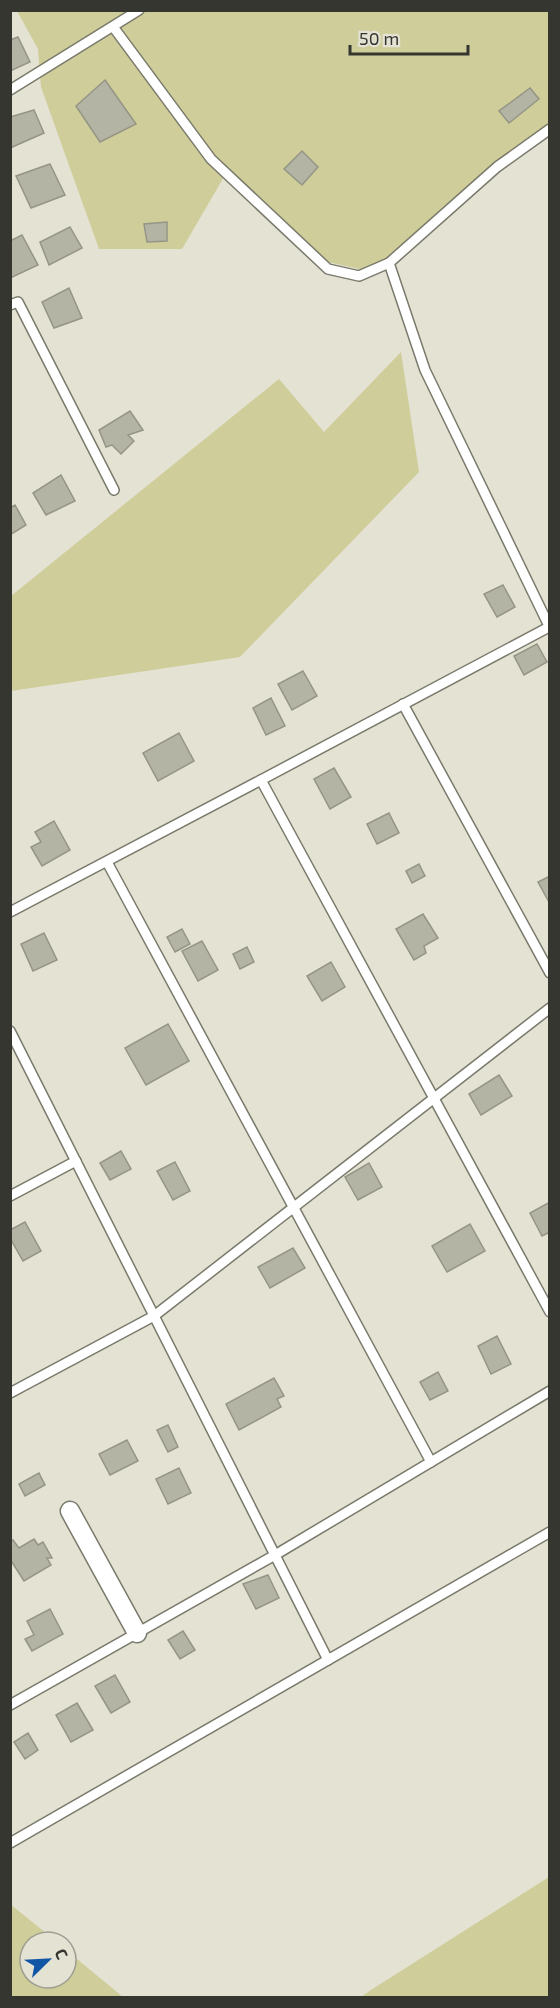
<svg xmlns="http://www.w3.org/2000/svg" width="560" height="2008" viewBox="0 0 560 2008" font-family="'Exo 2',sans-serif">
	<rect width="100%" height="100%" fill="#e3e2d3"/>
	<!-- green -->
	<g fill="#cfcd99">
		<polygon points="17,11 549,11 549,132 373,272 328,262 228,170 182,249 99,249 41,87 38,49"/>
		<polygon points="401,352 419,472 240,657 11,691 11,596 279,379 324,432"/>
		<polygon points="549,1877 549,1997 361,1997 371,1990"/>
		<polygon points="10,1904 57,1942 30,1942 30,1978 66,1978 66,1950 123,1997 11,1997"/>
	</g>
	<!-- building -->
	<g fill="#b4b4a5" stroke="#959586" stroke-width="1.5">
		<polygon points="18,37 30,62 10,71 10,40"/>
		<polygon points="105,80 136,124 100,142 76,106"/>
		<polygon points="530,88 539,99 509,123 499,111"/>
		<polygon points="34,110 44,133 10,148 10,117"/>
		<polygon points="302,151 318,167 302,185 284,169"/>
		<polygon points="50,164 65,195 31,208 16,176"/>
		<polygon points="167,222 167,241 147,242 144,224"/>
		<polygon points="70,227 82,248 49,265 40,242"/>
		<polygon points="22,235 38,265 10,278 10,241"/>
		<polygon points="69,288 82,318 54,328 42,302"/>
		<polygon points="130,411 143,430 128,435 134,441 121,454 112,445 106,447 99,430"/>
		<polygon points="61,475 75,501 46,515 33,493"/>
		<polygon points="15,505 26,525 10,535 10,508"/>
		<polygon points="503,585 515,607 497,617 484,594"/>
		<polygon points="537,644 547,662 524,675 514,656"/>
		<polygon points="303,671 317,696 292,710 278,684"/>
		<polygon points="271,698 285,726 266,735 253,708"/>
		<polygon points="179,733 194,761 158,781 143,753"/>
		<polygon points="334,768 351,797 330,809 314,779"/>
		<polygon points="389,813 399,833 377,844 367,824"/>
		<polygon points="54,821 70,850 42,866 31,847 41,842 35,832"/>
		<polygon points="419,864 425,876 412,883 406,871"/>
		<polygon points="550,876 550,904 538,882"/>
		<polygon points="423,914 438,938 424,946 426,953 414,960 396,929"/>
		<polygon points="182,929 190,944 175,952 167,937"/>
		<polygon points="44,933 57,960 33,971 21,944"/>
		<polygon points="202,941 218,970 198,981 182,951"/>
		<polygon points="247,947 254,962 240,969 233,954"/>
		<polygon points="331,962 345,987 322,1001 307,976"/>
		<polygon points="168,1024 189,1061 146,1085 125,1048"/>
		<polygon points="499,1075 512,1096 481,1115 469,1094"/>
		<polygon points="121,1151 131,1169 110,1180 100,1163"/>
		<polygon points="175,1162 190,1191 173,1200 157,1171"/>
		<polygon points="369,1163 382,1187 358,1200 345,1177"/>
		<polygon points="550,1202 550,1232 542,1236 530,1213"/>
		<polygon points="25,1222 41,1251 23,1261 10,1238 10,1230"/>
		<polygon points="470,1224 485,1251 447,1272 432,1246"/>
		<polygon points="293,1248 305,1268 270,1288 258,1267"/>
		<polygon points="497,1336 511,1364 491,1374 478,1346"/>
		<polygon points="438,1372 448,1391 430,1400 420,1382"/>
		<polygon points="274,1378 284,1396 277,1399 281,1407 239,1430 226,1404"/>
		<polygon points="168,1425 178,1447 168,1452 157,1430"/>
		<polygon points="127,1440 138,1461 110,1475 99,1454"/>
		<polygon points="179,1468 191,1493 168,1504 156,1479"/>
		<polygon points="39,1473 45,1485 25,1496 19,1484"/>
		<polygon points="34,1539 38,1545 43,1542 52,1558 47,1558 51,1565 24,1581 10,1559 10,1542 13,1540 19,1548"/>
		<polygon points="268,1575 279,1598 256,1609 243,1584"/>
		<polygon points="50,1609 63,1634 32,1651 25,1639 34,1635 27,1621"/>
		<polygon points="183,1631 195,1650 180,1659 168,1640"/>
		<polygon points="115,1675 130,1702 111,1713 95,1686"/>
		<polygon points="77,1703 93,1730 71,1742 56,1715"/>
		<polygon points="28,1733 38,1750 25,1759 14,1742"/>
	</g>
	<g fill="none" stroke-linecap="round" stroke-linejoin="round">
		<defs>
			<g id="service">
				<polyline points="114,28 211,159 328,269 359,276 389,263 497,167 550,129"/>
				<polyline points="10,90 139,10"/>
				<polyline points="389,263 425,370 550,628"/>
				<polyline points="10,305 18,302 114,490"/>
				<polyline points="403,704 550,973"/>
				<polyline points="261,780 549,627"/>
				<polyline points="107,862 431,1462"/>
				<polyline points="10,912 261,780 550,1312"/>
				<polyline points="10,1031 328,1660"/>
				<polyline points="10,1196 76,1161"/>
				<polyline points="10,1393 154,1316 550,1008"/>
				<polyline points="10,1705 275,1555 550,1391"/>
				<polyline points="10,1843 550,1532"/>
			</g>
			<polyline id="minor" points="70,1511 137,1633"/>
		</defs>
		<!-- service casing -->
		<use href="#service" stroke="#7a7a6c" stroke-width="12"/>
		<!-- minor casing -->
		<use href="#minor" stroke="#7a7a6c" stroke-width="21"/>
		<!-- service -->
		<use href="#service" stroke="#fff" stroke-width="9"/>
		<!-- minor -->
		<use href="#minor" stroke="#fff" stroke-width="18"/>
	</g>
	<!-- border -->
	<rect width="560" height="2008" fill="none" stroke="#363630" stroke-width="24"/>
	<!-- north arrow -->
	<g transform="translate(48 1960) rotate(66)"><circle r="28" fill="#e3e2d3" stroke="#9e9d92" stroke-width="1.5"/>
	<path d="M0-4.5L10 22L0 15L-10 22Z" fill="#1155a5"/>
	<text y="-9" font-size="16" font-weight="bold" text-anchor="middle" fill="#363630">С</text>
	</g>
	<!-- scale -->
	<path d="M350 45v9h118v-9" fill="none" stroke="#363630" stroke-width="3"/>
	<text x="359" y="45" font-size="18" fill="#363630" stroke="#e3e2d3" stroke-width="4.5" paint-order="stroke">50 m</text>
</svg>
